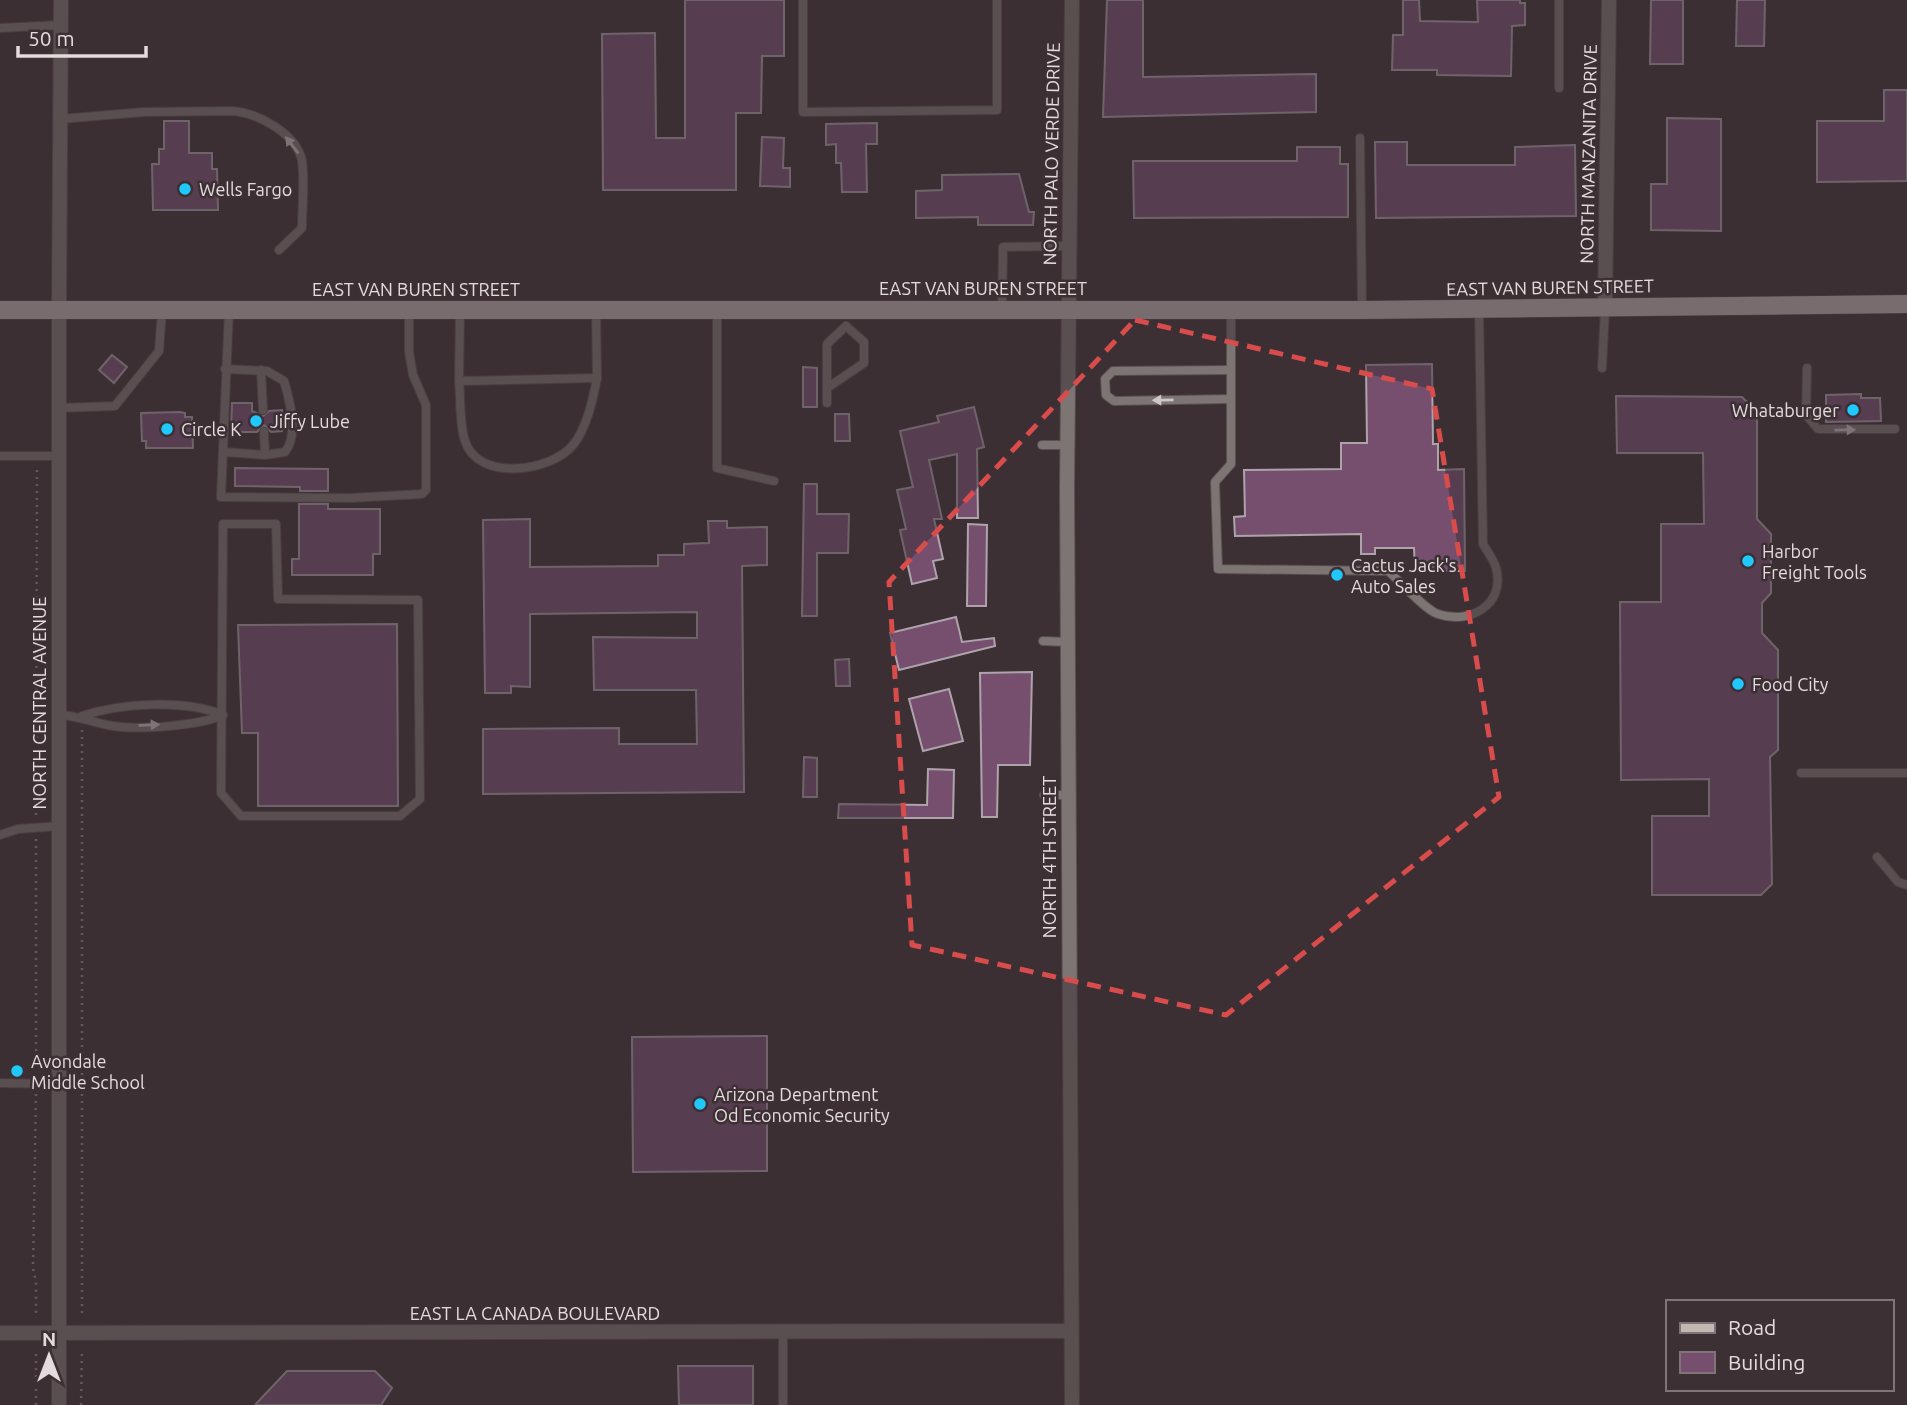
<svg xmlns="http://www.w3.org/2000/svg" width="1907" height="1405" viewBox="0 0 1907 1405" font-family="Ubuntu,sans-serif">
	<rect width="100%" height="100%" fill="#3d3034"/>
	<!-- building -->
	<g fill="#764f6f" stroke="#aea2ab" stroke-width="2">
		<polygon points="685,0 784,0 784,56 762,56 761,113 736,113 736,190 603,190 602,34 655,33 656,138 685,138"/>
		<polygon points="1107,0 1143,0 1143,77 1316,74 1316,112 1103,117"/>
		<polygon points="1403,0 1419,0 1420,21 1478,22 1477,0 1520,0 1520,3 1525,3 1525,25 1512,26 1511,76 1437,75 1437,70 1392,70 1393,35 1403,35"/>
		<polygon points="1651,0 1683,0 1683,64 1650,64"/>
		<polygon points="1737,0 1765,0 1764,46 1736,46"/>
		<polygon points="1884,90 1907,90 1907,181 1817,182 1817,121 1884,121"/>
		<polygon points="1667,118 1721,119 1721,231 1651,230 1651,184 1667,184"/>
		<polygon points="164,121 189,121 189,153 212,153 212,169 217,169 218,210 153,210 152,164 159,164 159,149 164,149"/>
		<polygon points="877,123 877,144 866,144 867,192 842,192 841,163 836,163 836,144 826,145 826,124"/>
		<polygon points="762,137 784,138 783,168 790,168 790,187 760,186"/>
		<polygon points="1375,142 1407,142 1407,165 1515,165 1515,147 1575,145 1576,216 1376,218"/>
		<polygon points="1297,147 1340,147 1340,164 1348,164 1348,217 1134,218 1133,161 1297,161"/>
		<polygon points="1019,174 1029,212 1034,212 1033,225 978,225 978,217 916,218 916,191 942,190 942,175"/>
		<polygon points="112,355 127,367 114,383 99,370"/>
		<polygon points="1432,364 1433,444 1438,444 1438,470 1464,469 1465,571 1415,571 1414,548 1375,548 1375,554 1361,554 1361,534 1235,536 1234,517 1245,516 1244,470 1341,469 1341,443 1367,443 1366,365"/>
		<polygon points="803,367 817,368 817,407 803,407"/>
		<polygon points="1861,394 1861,398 1880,398 1881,421 1826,422 1826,395"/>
		<polygon points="1616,396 1742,397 1757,412 1757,519 1771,534 1771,593 1762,603 1762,633 1778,650 1778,750 1770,757 1772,884 1761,895 1652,895 1652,816 1709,816 1709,779 1621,780 1620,602 1661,602 1661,524 1704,524 1703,453 1617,453"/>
		<polygon points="232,403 252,403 252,411 263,416 269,411 282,410 282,431 271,432 264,425 257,432 231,432"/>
		<polygon points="974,407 984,447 977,449 978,518 957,518 957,454 929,460 942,519 934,519 943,559 933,561 937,578 912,584 900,530 906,529 897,490 913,487 900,431 939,422 937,416"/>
		<polygon points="180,412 185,413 185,417 192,417 193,448 146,448 146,441 142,441 141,413"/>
		<polygon points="835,414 849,414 850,441 835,441"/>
		<polygon points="235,468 328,469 328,491 300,491 300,487 235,486"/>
		<polygon points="804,484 817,484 817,514 849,514 848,553 817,553 817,616 802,616"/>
		<polygon points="299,504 328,504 328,509 380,509 380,554 373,554 373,575 292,575 292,559 299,559"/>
		<polygon points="530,519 530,567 658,566 658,555 684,555 684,544 709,543 708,521 727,521 727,528 767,527 767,565 742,566 744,792 483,794 483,729 619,728 619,744 697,744 696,690 594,690 593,637 697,638 697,612 530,614 530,687 511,686 511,693 485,693 483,520"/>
		<polygon points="968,524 987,525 986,606 967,606"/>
		<polygon points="956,617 962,642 994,638 995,646 899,670 890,633"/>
		<polygon points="397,624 398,806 258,806 258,733 242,733 238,625"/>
		<polygon points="849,659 850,686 836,686 835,660"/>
		<polygon points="1032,672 1030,765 998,765 997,817 982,817 980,673"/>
		<polygon points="949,689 963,741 923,751 909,699"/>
		<polygon points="804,757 817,758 817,797 803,797"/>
		<polygon points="928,769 954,770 953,818 838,818 839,804 927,805"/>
		<polygon points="767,1036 767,1171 633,1172 632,1037"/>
		<polygon points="678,1366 753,1366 753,1405 679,1405"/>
		<polygon points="287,1371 375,1371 392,1388 381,1405 255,1405"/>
	</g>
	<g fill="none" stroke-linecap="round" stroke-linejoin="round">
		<defs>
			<g id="service">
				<polyline points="803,0 803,112 997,110 997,0"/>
				<polyline points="0,28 61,25"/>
				<polyline points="1559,88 1559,0"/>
				<path d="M60,119L144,112L233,111C258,113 297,134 302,161C305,182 302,207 302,228L279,250"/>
				<polyline points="1360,138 1362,310"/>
				<polyline points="1002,309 1003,247 1069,246"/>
				<polyline points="229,310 221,497 350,498 422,494 426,490 426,405 413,375 409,352 409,310"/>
				<polyline points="460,310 459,381 597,378 596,311"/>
				<polyline points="717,310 717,468 774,481"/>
				<path d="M1231,310V464L1215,482L1218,569L1388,571C1400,581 1425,610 1438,614C1469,625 1506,605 1496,568C1494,560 1487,551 1483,544L1479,309"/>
				<polyline points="1602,368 1605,309"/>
				<polyline points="1807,368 1806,415 1818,429 1895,429"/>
				<polyline points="261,370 263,410"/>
				<path d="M459,381C461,400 459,423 465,441C478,482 551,472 573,445C587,428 593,399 597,378"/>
				<polyline points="827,388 864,363 864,342 846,326 827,344 827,403"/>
				<polyline points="1231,399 1114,401 1106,395 1105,379 1113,371 1231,370"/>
				<polyline points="58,408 115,406 159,351 162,310"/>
				<polyline points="264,432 265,455"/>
				<polyline points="1042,445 1067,445"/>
				<path d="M223,452L265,455L285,452C299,435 290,401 284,381L267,371L225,369"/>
				<polyline points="0,456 58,456"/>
				<polygon points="223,524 276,524 278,599 418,600 420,799 400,816 241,816 221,793"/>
				<polyline points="1043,641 1067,642"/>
				<path d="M59,715C81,716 93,723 113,726C140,730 198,726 223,715C184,699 121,703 82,716"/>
				<polyline points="1801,773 1907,773"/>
				<polyline points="1044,795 1068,795"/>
				<polyline points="0,835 18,829 59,826"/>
				<polyline points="1877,857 1898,882 1907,885"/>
				<polyline points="0,1083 59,1084"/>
				<polyline points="783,1332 783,1405"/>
			</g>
			<g id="minor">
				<polyline points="1605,308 1609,0"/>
				<polyline points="59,310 61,0"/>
				<polyline points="0,1333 1070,1331"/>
				<polyline points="1072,1405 1067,487 1072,0"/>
			</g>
			<polyline id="tertiary" points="59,1405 59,310"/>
			<polyline id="primary" points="0,310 1362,310 1907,304"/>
		</defs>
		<!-- service casing -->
		<use href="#service" stroke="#5b4f52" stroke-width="10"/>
		<!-- minor casing -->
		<use href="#minor" stroke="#5b4f52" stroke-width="16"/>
		<!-- tertiary casing -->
		<use href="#tertiary" stroke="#5b4f52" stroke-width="16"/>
		<!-- primary casing -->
		<use href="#primary" stroke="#5b4f52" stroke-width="19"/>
		<!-- path -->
		<g stroke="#948a8d" stroke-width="2.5" stroke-dasharray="2 5" stroke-linecap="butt">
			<polyline points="82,730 82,1318"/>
			<polyline points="36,815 37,468"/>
			<polyline points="36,839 36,1070"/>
			<polyline points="36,1094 33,1268 36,1282 36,1318"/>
			<polyline points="36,1405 36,1349"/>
			<polyline points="81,1405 82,1349"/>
		</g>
		<!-- service -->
		<use href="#service" stroke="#7c7574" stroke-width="8"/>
		<!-- minor -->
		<use href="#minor" stroke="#7c7574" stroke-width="14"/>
		<!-- tertiary -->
		<use href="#tertiary" stroke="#7c7574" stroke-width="14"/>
		<!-- primary -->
		<use href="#primary" stroke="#c3b6b3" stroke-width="18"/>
	</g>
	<!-- one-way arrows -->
	<defs><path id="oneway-solid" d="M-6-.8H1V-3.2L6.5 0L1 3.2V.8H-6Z" transform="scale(1.75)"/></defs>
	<g fill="#cec7c8">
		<use href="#oneway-solid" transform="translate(292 145) rotate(-128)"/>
		<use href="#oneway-solid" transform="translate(1163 400) rotate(179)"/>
		<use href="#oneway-solid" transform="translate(1845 430) rotate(-1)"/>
		<use href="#oneway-solid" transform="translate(149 725) rotate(-2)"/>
	</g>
	<!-- marked area -->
	<path d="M0 0H1907V1405H0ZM1135,320L1432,389L1499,797L1226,1015L912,945L889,582Z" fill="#3d3034" fill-opacity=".55" fill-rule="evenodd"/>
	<path fill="none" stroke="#d94c4c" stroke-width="5" stroke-dasharray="14 9" stroke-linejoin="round" d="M1135,320L1432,389L1499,797L1226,1015L912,945L889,582Z"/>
	<!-- markers -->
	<g fill="#20c9fd" stroke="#3d3034" stroke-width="2.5">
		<circle cx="185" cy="189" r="7"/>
		<circle cx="1853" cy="410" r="7"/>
		<circle cx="256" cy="421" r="7"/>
		<circle cx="167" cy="429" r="7"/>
		<circle cx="1748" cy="561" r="7"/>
		<circle cx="1337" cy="575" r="7"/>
		<circle cx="1738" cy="684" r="7"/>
		<circle cx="17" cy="1071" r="7"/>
		<circle cx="700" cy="1104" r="7"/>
	</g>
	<g text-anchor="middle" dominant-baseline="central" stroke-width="5" stroke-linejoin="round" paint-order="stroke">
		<!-- street labels -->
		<g font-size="18" fill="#e3dbdd" stroke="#3d3034">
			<text transform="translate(1051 154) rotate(-89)">NORTH PALO VERDE DRIVE</text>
			<text transform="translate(1588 154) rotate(-89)">NORTH MANZANITA DRIVE</text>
			<text transform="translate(1550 287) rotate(-1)">EAST VAN BUREN STREET</text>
			<text x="983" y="288">EAST VAN BUREN STREET</text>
			<text x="416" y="289">EAST VAN BUREN STREET</text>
			<text transform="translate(39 703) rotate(-90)">NORTH CENTRAL AVENUE</text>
			<text transform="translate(1049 857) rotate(-90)">NORTH 4TH STREET</text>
			<text x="535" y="1313">EAST LA CANADA BOULEVARD</text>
		</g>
		<!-- poi labels -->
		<g font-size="18" fill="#e3dbdd" stroke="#3d3034" text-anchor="start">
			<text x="199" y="189">Wells Fargo</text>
			<text x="1839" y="410" text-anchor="end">Whataburger</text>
			<text x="270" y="421">Jiffy Lube</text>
			<text x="181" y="429">Circle K</text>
			<text x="1762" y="551">Harbor<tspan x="1762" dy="21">Freight Tools</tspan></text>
			<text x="1351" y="565">Cactus Jack's<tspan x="1351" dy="21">Auto Sales</tspan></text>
			<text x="1752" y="684">Food City</text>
			<text x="31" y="1061">Avondale<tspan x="31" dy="21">Middle School</tspan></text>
			<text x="714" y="1094">Arizona Department<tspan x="714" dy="21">Od Economic Security</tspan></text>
		</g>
	</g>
	<!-- legend -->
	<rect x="1666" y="1300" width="228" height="91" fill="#3d3034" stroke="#7f7478" stroke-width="2"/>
	<rect x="1680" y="1323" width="35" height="10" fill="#c3b6b3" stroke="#7f7478" stroke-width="2"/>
	<text x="1728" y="1335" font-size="21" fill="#e3dbdd">Road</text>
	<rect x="1680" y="1352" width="35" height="21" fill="#764f6f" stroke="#7f7478" stroke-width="2"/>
	<text x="1728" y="1370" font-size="21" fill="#e3dbdd">Building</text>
	<!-- north arrow -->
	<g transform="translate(49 1356)" stroke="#3d3034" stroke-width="5" paint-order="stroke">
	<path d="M0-5L12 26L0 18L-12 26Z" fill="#e3dbdd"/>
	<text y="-10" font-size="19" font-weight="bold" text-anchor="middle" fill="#e3dbdd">N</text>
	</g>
	<!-- scale -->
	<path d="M18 46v10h128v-10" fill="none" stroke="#e3dbdd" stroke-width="3.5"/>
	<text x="28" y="46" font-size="21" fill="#e3dbdd" stroke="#3d3034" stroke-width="5" paint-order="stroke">50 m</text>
</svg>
